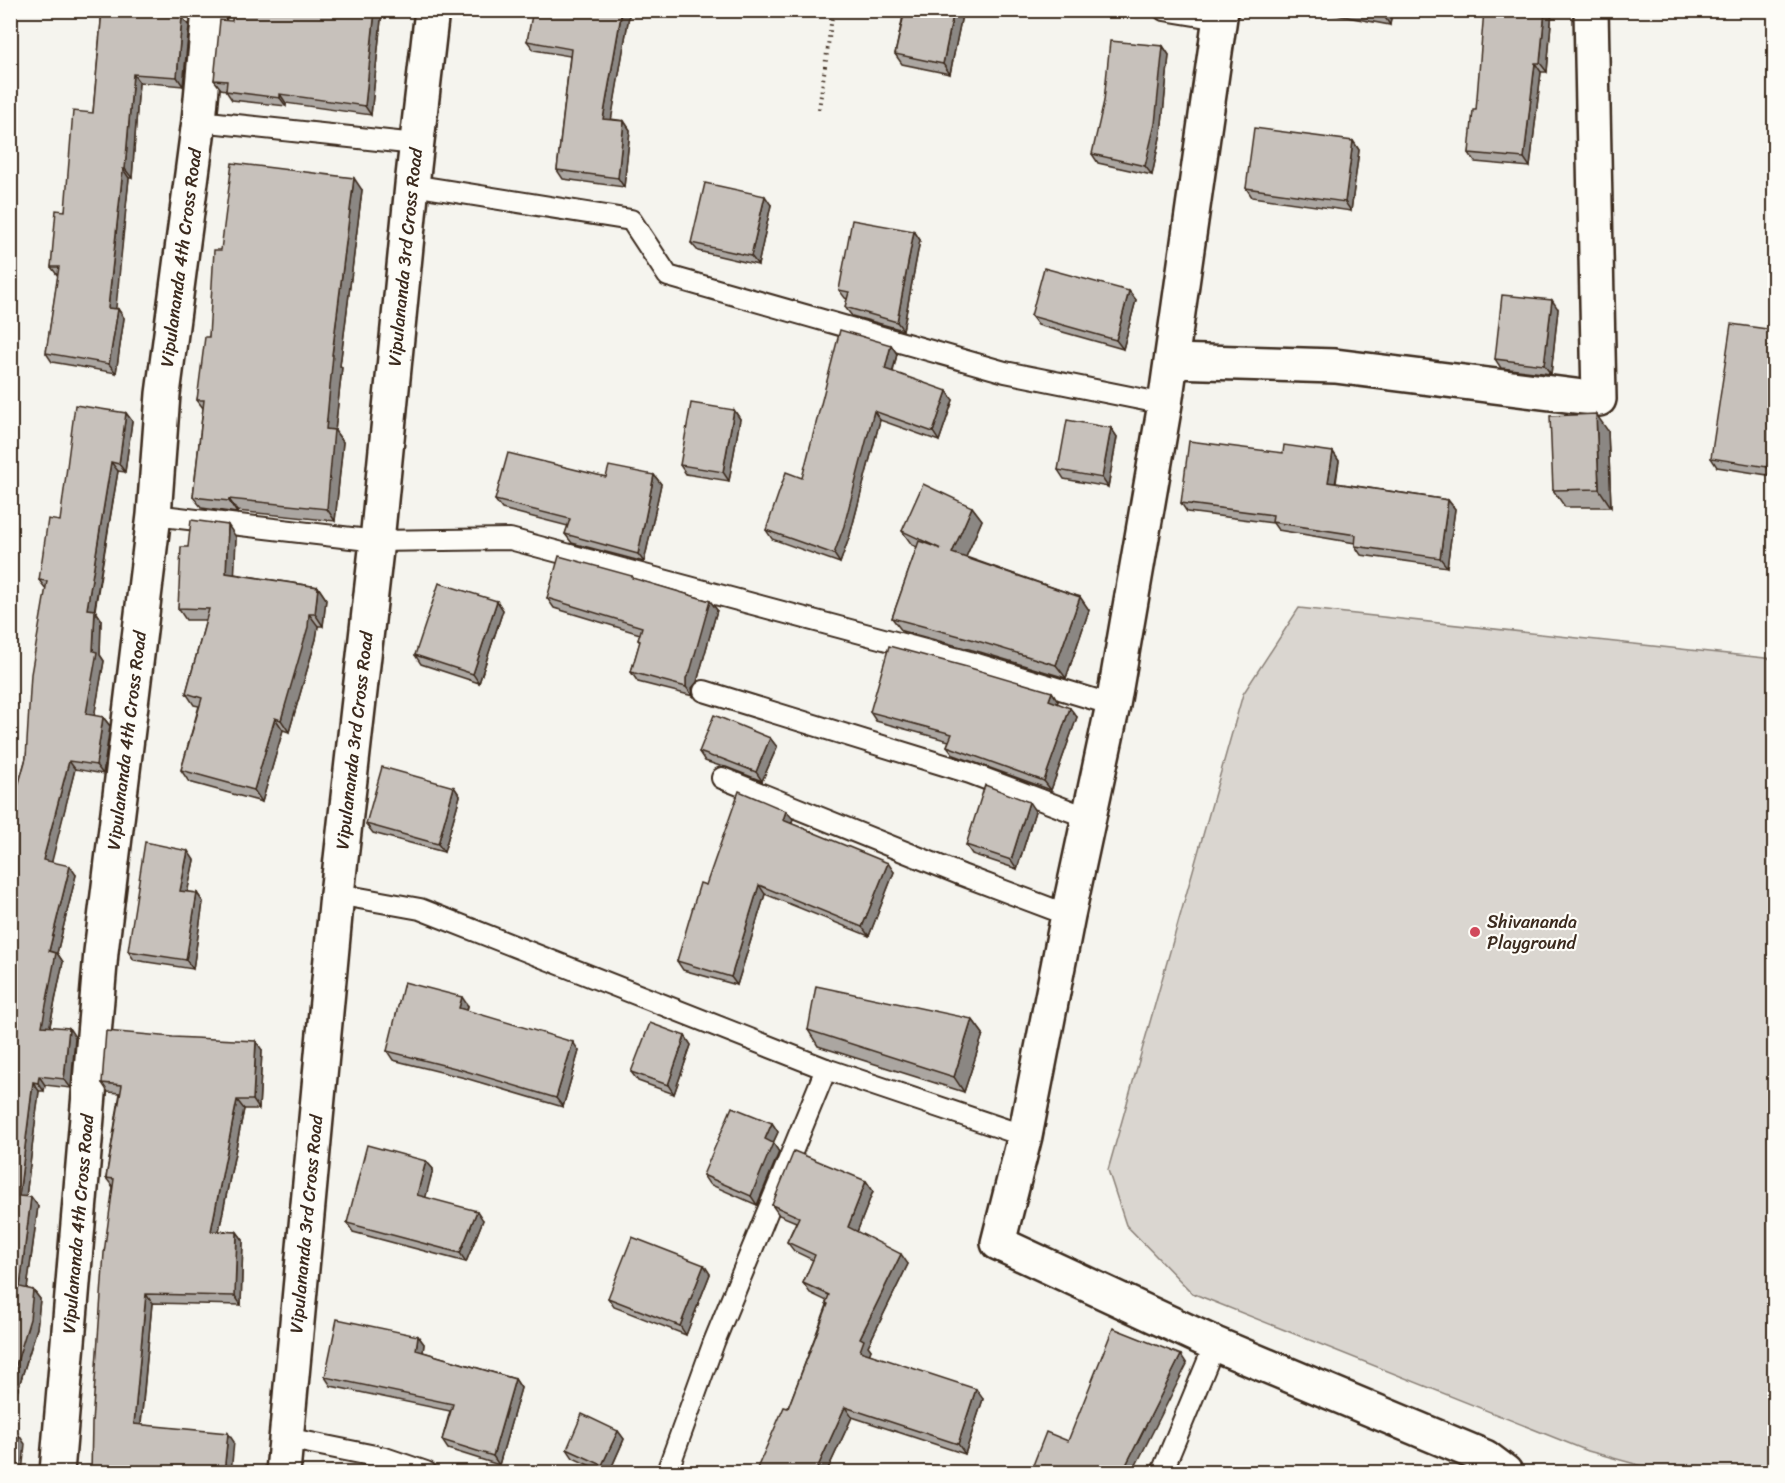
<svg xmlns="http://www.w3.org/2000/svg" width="1785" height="1483" viewBox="0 0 1785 1483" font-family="Sriracha,sans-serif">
	<rect width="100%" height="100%" fill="#f5f4ee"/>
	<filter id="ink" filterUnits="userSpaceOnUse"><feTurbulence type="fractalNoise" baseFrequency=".0167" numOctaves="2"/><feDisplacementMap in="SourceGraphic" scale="12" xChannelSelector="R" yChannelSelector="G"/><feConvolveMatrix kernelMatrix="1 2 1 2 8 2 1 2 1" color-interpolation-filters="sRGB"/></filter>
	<g filter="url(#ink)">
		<!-- pitch -->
		<polygon fill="#dad6d0" stroke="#8a8077" stroke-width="1.5" points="1299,608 1774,659 1774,1472 1664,1472 1588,1451 1192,1293 1126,1225 1108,1170 1243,694"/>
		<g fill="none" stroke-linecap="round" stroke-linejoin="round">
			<defs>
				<g id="service">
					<polyline points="1164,10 1219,19"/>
					<polyline points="199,121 416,144"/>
					<polyline points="412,185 631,220 668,276 1005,372 1165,404"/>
					<polyline points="154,515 377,541 510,539 977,664 1113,705"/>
					<polyline points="704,691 970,773 1089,818"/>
					<polyline points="722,778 962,875 1068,915"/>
					<polyline points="337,894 420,909 826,1069 1025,1136"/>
					<polyline points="286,1438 385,1458 426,1472"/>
					<polyline points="667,1472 714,1342 826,1069"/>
					<polyline points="1162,1472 1215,1344"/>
				</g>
				<g id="minor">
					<polyline points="1221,10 1165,404 1113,705 1068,915 1025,1136 998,1243 1215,1344 1485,1457 1505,1472"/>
					<polyline points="1172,361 1335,366 1599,399 1591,10"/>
					<path id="s1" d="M57,1472L101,952L154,515L163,394L199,121L209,10"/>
					<path id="s2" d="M283,1472L337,894L377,541L412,185L432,10"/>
				</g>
			</defs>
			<!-- service casing -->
			<use href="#service" stroke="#3b2a1e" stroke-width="24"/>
			<!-- minor casing -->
			<use href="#minor" stroke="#3b2a1e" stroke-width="38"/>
			<!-- path -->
			<polyline stroke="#3b2a1e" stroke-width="4" stroke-dasharray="1.5 4.5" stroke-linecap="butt" points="819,109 833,10"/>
			<!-- service -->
			<use href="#service" stroke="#fdfcf7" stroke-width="20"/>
			<!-- minor -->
			<use href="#minor" stroke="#fdfcf7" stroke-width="33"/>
		</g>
		<!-- wall -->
		<g fill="#aba6a1" stroke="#3b2a1e" stroke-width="1.5">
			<polygon points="102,10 164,10 163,15 182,17 189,26 183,86 139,82 132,178 129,178 115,309 118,309 124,318 116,373 52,362 46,353 58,276 51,267 65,211 93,113"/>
			<polygon points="234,10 382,10 371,115 286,103 286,106 232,100 226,91 226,90 221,89 214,80 232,21"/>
			<polygon points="630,10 611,119 624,121 630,130 624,187 563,179 557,170 570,56 534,50 527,41"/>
			<polygon points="902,10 963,10 950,74 902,64 895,54 904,11"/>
			<polygon points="1324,10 1398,10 1397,13 1392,12 1390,25 1326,13"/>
			<polygon points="1552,10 1547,72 1541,72 1530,167 1475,162 1469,153 1476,110"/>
			<polygon points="1163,46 1169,55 1161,133 1152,175 1098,163 1092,154"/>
			<polygon points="1353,141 1359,150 1351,211 1252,197 1246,188"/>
			<polygon points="362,190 340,366 342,367 335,431 343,442 335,521 237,511 237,513 202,508 193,497 203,408 197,400 209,337 221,250"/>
			<polygon points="771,205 758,265 698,251 691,243"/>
			<polygon points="914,231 920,240 903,330 852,316 845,307 847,299 845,298 839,290"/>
			<polygon points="1129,291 1136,300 1123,349 1038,325 1031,316"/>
			<polygon points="1558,309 1551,374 1501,368 1495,359"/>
			<polygon points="1774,330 1774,476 1717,467 1711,458"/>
			<polygon points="891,345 897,354 893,372 953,400 939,441 880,420 850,535 840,563 772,539 766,530 802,478"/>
			<polygon points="734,410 740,419 729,481 686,474 680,465"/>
			<polygon points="126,413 132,421 125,472 118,471 95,610 101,619 100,655 104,661 94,716 103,717 110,726 103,774 75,769 51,862 76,875 57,953 63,962 50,1026 75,1037 71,1088 45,1085 44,1091 39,1091 26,1197 31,1197 38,1206 27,1289 33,1290 40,1299 37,1328 10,1415 10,815 26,758 46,589 39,580 60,521"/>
			<polygon points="1111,428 1117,437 1108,487 1064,479 1058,470"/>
			<polygon points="1608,431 1611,507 1565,507 1553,490"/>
			<polygon points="1333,452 1339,461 1336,483 1448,500 1455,509 1447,567 1361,555 1355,546 1355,543 1278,530 1273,523 1187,512 1181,503 1283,453"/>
			<polygon points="654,475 661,484 644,562 572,543 565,534 568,526 502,509 495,500 606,477"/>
			<polygon points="972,507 982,520 966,557 1080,597 1089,610 1066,678 980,652 902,631 892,618 917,547 912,545 902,531"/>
			<polygon points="236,537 234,574 318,587 326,599 323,626 318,626 316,639 289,732 283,730 262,802 189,782 181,770 199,706 194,705 186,693 206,620 186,620 178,608 188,547"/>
			<polygon points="632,576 634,579 710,601 717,610 697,682 692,688 693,696 638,682 631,672 640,642 638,640 640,634 554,608 547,598"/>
			<polygon points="497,601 503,610 479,683 421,664 415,655"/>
			<polygon points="1052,692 1058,701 1057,703 1077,717 1051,790 954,755 947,746 949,741 876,721 870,712"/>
			<polygon points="770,738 777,747 762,781 726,767 720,766 705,761 699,752"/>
			<polygon points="454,787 460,796 444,852 373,833 366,824"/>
			<polygon points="1035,811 1017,869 972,854 966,845"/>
			<polygon points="793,819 791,824 894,872 869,936 765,894 737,985 683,970 677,961 706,885"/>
			<polygon points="194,860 187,892 197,893 203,902 193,969 134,960 128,951"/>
			<polygon points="468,1006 467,1011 579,1051 563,1107 465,1078 393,1060 387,1051"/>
			<polygon points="972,1019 983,1034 964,1092 818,1046 808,1030"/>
			<polygon points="685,1036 691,1045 674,1094 638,1081 631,1072"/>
			<polygon points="262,1050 259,1109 244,1109 219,1231 237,1232 243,1240 241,1305 152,1303 141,1425 234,1442 91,1473 113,1187 106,1178 120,1093 108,1092 102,1083"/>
			<polygon points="772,1123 778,1132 773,1143 779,1152 757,1205 709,1184 703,1175"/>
			<polygon points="426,1161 433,1169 425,1197 483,1220 466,1262 353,1232 347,1223"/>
			<polygon points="866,1181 873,1191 857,1232 908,1264 868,1346 871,1350 869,1354 983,1399 965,1454 852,1417 826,1473 755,1473 788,1408 827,1305 826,1303 827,1301 810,1293 803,1283 813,1260 794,1251 787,1242 796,1222 779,1215 772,1205"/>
			<polygon points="704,1265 710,1274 686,1335 614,1307 608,1298"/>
			<polygon points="418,1336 424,1344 423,1352 515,1379 521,1388 499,1465 448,1449 442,1440 450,1411 331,1386 325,1377"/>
			<polygon points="618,1431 624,1439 609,1473 606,1473 573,1458 567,1449"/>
		</g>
		<!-- shaded-wall -->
		<g fill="#8b8783" stroke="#3b2a1e" stroke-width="1.5">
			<polygon points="156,10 164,10 162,24 156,15"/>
			<polygon points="375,10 382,10 371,115 365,106"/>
			<polygon points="622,10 630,10 610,127 603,119"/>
			<polygon points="954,10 963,10 950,74 943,64"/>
			<polygon points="1380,10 1390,10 1392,12 1390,25"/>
			<polygon points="1545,10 1552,10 1547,72 1540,63"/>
			<polygon points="182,17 189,26 183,86 177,77"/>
			<polygon points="1163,46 1169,55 1161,133 1152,175 1145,166"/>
			<polygon points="1535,63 1541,72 1530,167 1524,158"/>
			<polygon points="133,74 139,82 132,178 125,169"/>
			<polygon points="280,94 286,103 286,106 280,98"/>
			<polygon points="624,121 630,130 624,187 618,178"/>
			<polygon points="1353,141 1359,150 1351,211 1345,202"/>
			<polygon points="123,169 129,178 115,317 108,308"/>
			<polygon points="354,178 362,190 340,366 342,367 335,431 343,442 335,521 327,509 326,429 332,355"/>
			<polygon points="765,196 771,205 758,265 751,256"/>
			<polygon points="914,231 920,240 903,330 897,322"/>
			<polygon points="1129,291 1136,300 1123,349 1116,340"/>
			<polygon points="1552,300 1558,309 1551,374 1544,365"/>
			<polygon points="118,309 124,318 116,373 109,364"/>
			<polygon points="891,345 897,354 891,378 885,369"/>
			<polygon points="947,391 953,400 939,441 933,432"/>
			<polygon points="734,410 740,419 729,481 723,472"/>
			<polygon points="874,411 880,420 850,535 840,563 834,554"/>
			<polygon points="126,413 132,421 125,472 119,464"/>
			<polygon points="1596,414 1608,431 1611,507 1599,489"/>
			<polygon points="1774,420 1774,476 1767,467"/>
			<polygon points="1111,428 1117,437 1108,487 1102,478"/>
			<polygon points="1333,452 1339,461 1334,490 1328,482"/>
			<polygon points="111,462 118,471 93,618 87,609"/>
			<polygon points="654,475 661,484 644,562 638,554"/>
			<polygon points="229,499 237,511 237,513 229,501"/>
			<polygon points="1448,500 1455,509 1447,567 1440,558"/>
			<polygon points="972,507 982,520 962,566 952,553"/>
			<polygon points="228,525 236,537 234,585 226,573"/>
			<polygon points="318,587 326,599 323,626 315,614"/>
			<polygon points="1080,597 1089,610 1066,678 1056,665"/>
			<polygon points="497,601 503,610 479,683 473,674"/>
			<polygon points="710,601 717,610 697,682 692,688 693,696 686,687 686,678"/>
			<polygon points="95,610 101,619 100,655 104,661 93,723 86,714 93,651"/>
			<polygon points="309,614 318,626 316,639 289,732 281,720"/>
			<polygon points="1052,692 1058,701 1055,709 1049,700"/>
			<polygon points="1070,708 1077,717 1051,790 1044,781"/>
			<polygon points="103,717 110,726 103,774 96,765"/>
			<polygon points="275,718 283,730 262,802 254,790"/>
			<polygon points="770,738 777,747 762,781 756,772"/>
			<polygon points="69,761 75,769 50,869 43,860"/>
			<polygon points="454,787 460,796 444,852 438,844"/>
			<polygon points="1029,802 1035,811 1017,869 1011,860"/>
			<polygon points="786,811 793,819 789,829 783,820"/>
			<polygon points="188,851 194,860 186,899 180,891"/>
			<polygon points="888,863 894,872 869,936 862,927"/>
			<polygon points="70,866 76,875 57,953 63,962 48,1034 42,1026 49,951"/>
			<polygon points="759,885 765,894 737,985 731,977"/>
			<polygon points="197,893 203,902 193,969 186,960"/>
			<polygon points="462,997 468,1006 465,1017 459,1008"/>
			<polygon points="972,1019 983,1034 964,1092 954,1077"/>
			<polygon points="69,1028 75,1037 71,1088 64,1079"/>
			<polygon points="685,1036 691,1045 674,1094 668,1085"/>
			<polygon points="256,1041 262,1050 259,1109 253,1100"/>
			<polygon points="573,1042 579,1051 563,1107 556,1098"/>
			<polygon points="39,1076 45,1085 44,1091 38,1083"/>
			<polygon points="33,1082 39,1091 25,1205 19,1196"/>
			<polygon points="237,1100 244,1109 217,1240 211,1231"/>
			<polygon points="772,1123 778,1132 773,1143 779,1152 757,1205 751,1196 765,1139"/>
			<polygon points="426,1161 433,1169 424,1204 417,1195"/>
			<polygon points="866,1181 873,1191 855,1237 848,1227"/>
			<polygon points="31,1197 38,1206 26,1296 20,1287"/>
			<polygon points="477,1211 483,1220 466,1262 460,1253"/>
			<polygon points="237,1232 243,1240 241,1305 235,1296"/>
			<polygon points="901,1254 908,1264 868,1346 871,1350 867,1361 860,1351 860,1338"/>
			<polygon points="704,1265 710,1274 686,1335 680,1326"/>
			<polygon points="33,1290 40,1299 37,1328 10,1415 10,1385"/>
			<polygon points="146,1294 152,1303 140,1433 134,1424"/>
			<polygon points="418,1336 424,1344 422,1359 416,1350"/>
			<polygon points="1181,1355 1187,1364 1132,1473 1122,1473"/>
			<polygon points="515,1379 521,1388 499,1465 493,1456"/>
			<polygon points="976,1389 983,1399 965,1454 958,1444"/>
			<polygon points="845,1407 852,1417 826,1473 815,1473"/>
			<polygon points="618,1431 624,1439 609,1473 608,1473 602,1465"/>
			<polygon points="228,1433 234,1442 231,1473 224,1473"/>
			<polygon points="19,1435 25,1444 22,1473 15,1473"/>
		</g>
		<!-- building -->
		<g fill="#c7c1bb" stroke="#3b2a1e" stroke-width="1.5">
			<polygon points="102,10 156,10 156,15 182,17 177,77 133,74 125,169 123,169 108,308 118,309 109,364 46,353 59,267 51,267 56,210 65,211 73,111 93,113"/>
			<polygon points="234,10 375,10 365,106 280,94 280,98 226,91 227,81 214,80 220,20 232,21"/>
			<polygon points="533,10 622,10 603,119 624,121 618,178 557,170 571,49 527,41"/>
			<polygon points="905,10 954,10 943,64 895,54"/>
			<polygon points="1484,10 1545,10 1540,63 1535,63 1524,158 1469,153 1473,110 1476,110"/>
			<polygon points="1110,41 1163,46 1155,124 1145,166 1092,154 1104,101"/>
			<polygon points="1254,128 1353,141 1345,202 1246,188"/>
			<polygon points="232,163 354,178 332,355 333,355 326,429 334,430 327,509 229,499 229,501 193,497 204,400 197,400 205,337 209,337 214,250 221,250"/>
			<polygon points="705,183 765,196 751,256 691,243"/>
			<polygon points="852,220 914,231 897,322 845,307 849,292 839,290"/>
			<polygon points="1044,268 1129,291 1116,340 1031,316"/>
			<polygon points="1502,295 1552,300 1544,365 1495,359"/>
			<polygon points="1731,324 1774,330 1774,420 1767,467 1711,458"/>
			<polygon points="840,330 891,345 885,369 947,391 933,432 874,411 844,526 834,554 766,530 786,472 802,478"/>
			<polygon points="691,403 734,410 723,472 680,465"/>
			<polygon points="75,405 126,413 119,464 111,462 87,609 95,610 93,651 97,652 86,714 103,717 96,765 69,761 43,860 70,866 49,951 56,953 42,1026 69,1028 64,1079 39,1076 38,1083 33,1082 19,1196 31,1197 20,1287 33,1290 30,1319 10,1385 10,815 26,758 31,674 47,581 39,580 48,519 60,521"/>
			<polygon points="1596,414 1599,489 1553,490 1550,416"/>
			<polygon points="1067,420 1111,428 1102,478 1058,470"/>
			<polygon points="1189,441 1283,453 1284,445 1333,452 1328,482 1448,500 1440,558 1355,546 1356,535 1272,522 1273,515 1181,503"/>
			<polygon points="508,453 606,477 609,466 654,475 638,554 565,534 570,519 495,500"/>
			<polygon points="923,484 972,507 952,553 1080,597 1056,665 971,639 892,618 919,541 941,549 902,531"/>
			<polygon points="191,520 228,525 226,573 318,587 315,614 309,614 308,627 281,720 275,718 254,790 181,770 202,698 186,693 209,609 178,608 181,547 188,547"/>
			<polygon points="559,556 632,576 632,578 710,601 690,672 686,678 686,687 631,672 640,641 638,640 642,627 547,598"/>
			<polygon points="439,583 497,601 473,674 415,655"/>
			<polygon points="889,646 967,667 1052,692 1049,700 1070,708 1044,781 947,746 952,734 870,712"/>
			<polygon points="714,715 770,738 756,772 720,758 713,757 699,752"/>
			<polygon points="382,767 454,787 438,844 366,824"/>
			<polygon points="985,785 1029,802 1011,860 966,845"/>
			<polygon points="739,791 786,811 783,820 888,863 862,927 759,885 731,977 677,961 700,883 706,885"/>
			<polygon points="145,842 188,851 180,891 197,893 186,960 128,951"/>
			<polygon points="404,982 462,997 459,1008 573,1042 556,1098 459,1069 387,1051"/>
			<polygon points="816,986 972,1019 954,1077 808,1030"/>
			<polygon points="650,1023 685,1036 668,1085 631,1072"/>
			<polygon points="106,1031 173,1037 256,1041 253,1100 237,1100 211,1231 237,1232 235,1296 146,1294 134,1424 228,1433 224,1473 91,1473 92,1423 104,1253 114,1179 106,1178 122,1085 102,1083"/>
			<polygon points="732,1107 772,1123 765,1139 773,1143 751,1196 703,1175"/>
			<polygon points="367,1145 426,1161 417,1195 477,1211 460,1253 347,1223"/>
			<polygon points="794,1151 866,1181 848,1227 901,1254 860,1338 864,1340 860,1351 976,1389 958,1444 845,1407 815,1473 755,1473 784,1407 788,1408 828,1304 826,1303 829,1295 803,1283 815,1255 787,1242 799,1217 772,1205"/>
			<polygon points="632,1237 704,1265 680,1326 608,1298"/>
			<polygon points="337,1319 418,1336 416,1350 515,1379 493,1456 442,1440 453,1404 325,1377"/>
			<polygon points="1113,1328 1181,1355 1122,1473 1030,1473 1046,1432 1068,1441"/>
			<polygon points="582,1414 618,1431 602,1465 567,1449"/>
			<polygon points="10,1434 19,1435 15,1473 10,1473"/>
		</g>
	</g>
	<!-- markers -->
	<circle fill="#d1495b" stroke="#fdfcf7" stroke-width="2" cx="1475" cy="932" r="6"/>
	<g text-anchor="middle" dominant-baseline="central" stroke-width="4.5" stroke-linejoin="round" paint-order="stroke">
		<!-- street labels -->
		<g font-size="18" fill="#3b2a1e" stroke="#fdfcf7">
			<text stroke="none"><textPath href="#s1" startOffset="1221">Vipulananda 4th Cross Road</textPath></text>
			<text stroke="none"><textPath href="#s2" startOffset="1221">Vipulananda 3rd Cross Road</textPath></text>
			<text stroke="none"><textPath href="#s1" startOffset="735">Vipulananda 4th Cross Road</textPath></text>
			<text stroke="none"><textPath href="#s2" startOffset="735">Vipulananda 3rd Cross Road</textPath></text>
			<text stroke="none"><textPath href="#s1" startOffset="249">Vipulananda 4th Cross Road</textPath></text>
			<text stroke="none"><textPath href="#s2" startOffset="249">Vipulananda 3rd Cross Road</textPath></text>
		</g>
		<!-- poi labels -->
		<g font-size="18" fill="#3b2a1e" stroke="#fdfcf7" text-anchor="start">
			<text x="1487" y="922">Shivananda<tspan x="1487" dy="21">Playground</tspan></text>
		</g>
	</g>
	<!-- margin -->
	<rect width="1785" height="1483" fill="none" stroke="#fdfcf7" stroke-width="36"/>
	<rect x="18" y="18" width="1749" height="1447" fill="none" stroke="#3b2a1e" stroke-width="2" filter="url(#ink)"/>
</svg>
